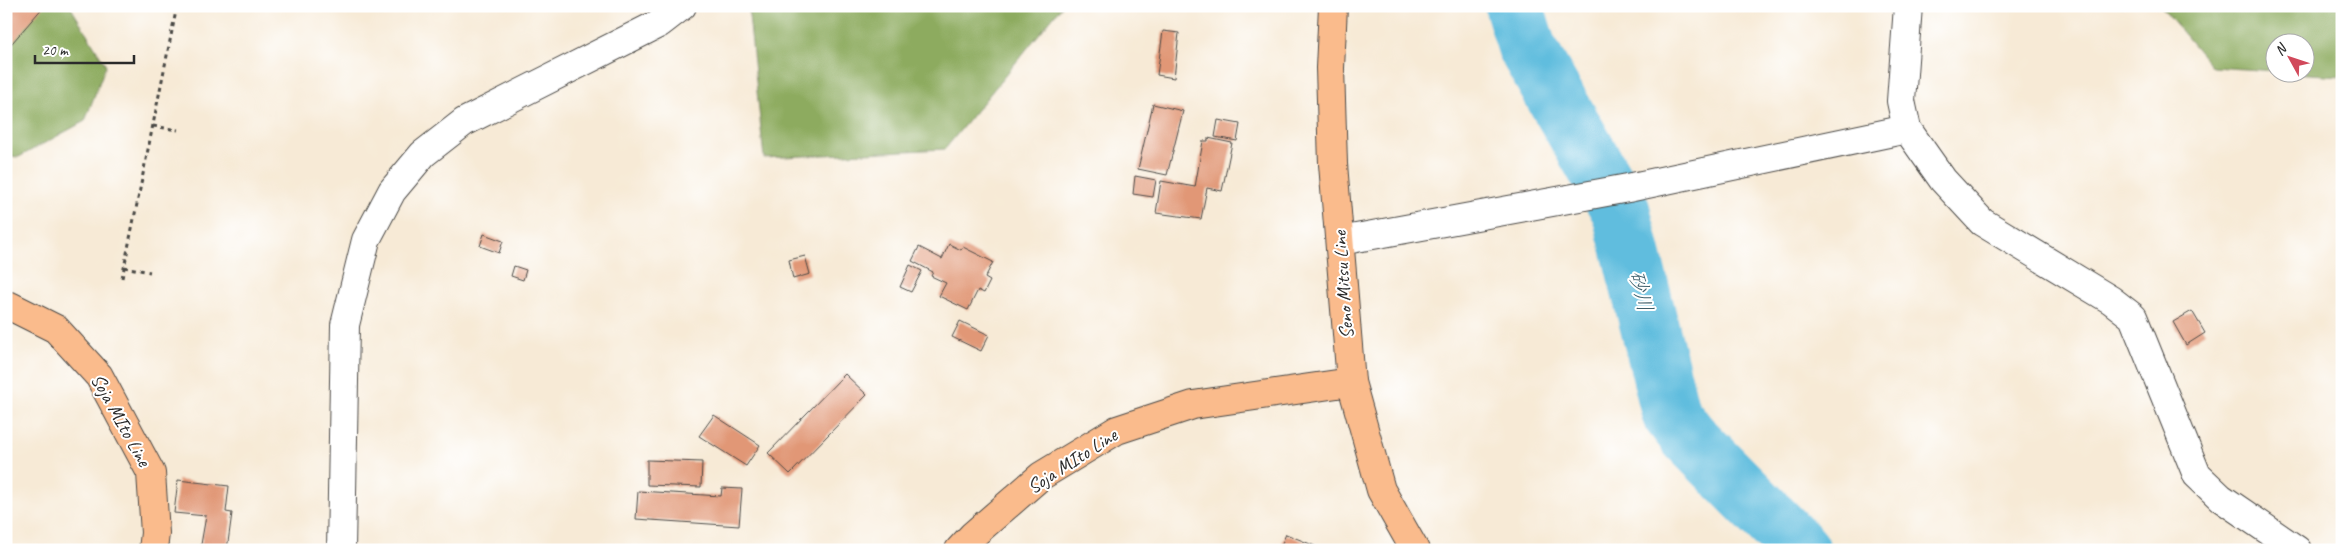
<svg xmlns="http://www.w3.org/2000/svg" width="2348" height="556" viewBox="0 0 2348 556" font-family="Caveat,'Klee One',sans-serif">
	<rect width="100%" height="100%" fill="#fff"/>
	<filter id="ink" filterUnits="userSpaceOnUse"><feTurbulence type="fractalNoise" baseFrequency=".02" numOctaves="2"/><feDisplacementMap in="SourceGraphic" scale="10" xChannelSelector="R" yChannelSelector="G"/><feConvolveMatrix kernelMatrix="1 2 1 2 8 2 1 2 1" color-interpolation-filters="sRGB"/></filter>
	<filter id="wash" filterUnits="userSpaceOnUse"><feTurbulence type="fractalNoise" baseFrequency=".0096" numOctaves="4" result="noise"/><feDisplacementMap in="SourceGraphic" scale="20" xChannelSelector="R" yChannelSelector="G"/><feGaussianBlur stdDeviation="1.12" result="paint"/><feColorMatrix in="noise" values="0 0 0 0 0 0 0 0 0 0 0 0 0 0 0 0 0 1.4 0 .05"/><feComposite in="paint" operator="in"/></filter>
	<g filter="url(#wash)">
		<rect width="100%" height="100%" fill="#f7ead6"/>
		<!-- forest -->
		<g fill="#8dab5e" stroke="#5c6b44">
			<polygon points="6,6 70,6 106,65 85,121 19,157 6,156"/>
			<polygon points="748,6 1062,6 945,149 764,158"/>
			<polygon points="2161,6 2342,6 2342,76 2293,73 2306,72 2306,42 2276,42 2275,71 2212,67"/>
		</g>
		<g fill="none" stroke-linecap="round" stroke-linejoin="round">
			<!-- river -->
			<polyline stroke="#60bdde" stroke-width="59" points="1514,6 1527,48 1621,211 1671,414 1688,436 1801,550"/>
		</g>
		<g id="blocks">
			<!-- building -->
			<g fill="#e19776">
				<polygon points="6,6 44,6 6,50"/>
				<polygon points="1163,31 1179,33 1174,78 1157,75"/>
				<polygon points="1153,104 1183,111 1167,175 1138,169"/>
				<polygon points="1218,120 1240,124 1237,141 1215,137"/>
				<polygon points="1208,138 1232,143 1222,191 1207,188 1201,219 1156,213 1161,181 1195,187 1203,141 1208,141"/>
				<polygon points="1135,176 1156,180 1153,197 1133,194"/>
				<polygon points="484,234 503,241 499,253 480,246"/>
				<polygon points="949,244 961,250 963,247 993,262 985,278 990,281 984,293 978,290 968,310 939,296 946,283 931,276 933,272 912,261 919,247 942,259"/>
				<polygon points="805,256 810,274 793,279 789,260"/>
				<polygon points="910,265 922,271 911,292 900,287"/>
				<polygon points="514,266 526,270 523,280 511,276"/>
				<polygon points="2192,311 2205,333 2186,345 2173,322"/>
				<polygon points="960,321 989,335 981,351 952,337"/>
				<polygon points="845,374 867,395 790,474 768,453"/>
				<polygon points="714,415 760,445 746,466 699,436"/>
				<polygon points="647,460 702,462 701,487 647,485"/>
				<polygon points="178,480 229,486 226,512 232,513 227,550 200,550 206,516 174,513"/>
				<polygon points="722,488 742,489 739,526 636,519 638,491 721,496"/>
				<polygon points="1286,534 1315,546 1313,550 1279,550"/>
			</g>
		</g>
	</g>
	<g filter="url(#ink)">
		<use href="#blocks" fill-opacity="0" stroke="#4a4845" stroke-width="1"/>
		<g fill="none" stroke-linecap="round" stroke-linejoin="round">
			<defs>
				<g id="minor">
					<polyline points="1908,6 1901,101 1907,129 1943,180 1982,222 2111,300 2133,317 2197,475 2221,498 2297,550"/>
					<polyline points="1340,241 1628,188 1907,129"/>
					<polyline points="341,550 345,325 366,240 392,191 423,154 464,122 660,23 682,6"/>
				</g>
				<g id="major">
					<polyline points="1333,6 1330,68 1333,164 1351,382 1381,490 1415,550"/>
					<polyline points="6,307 10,306 56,329 99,376 151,473 155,533 153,550"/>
					<polyline points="959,550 973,535 1041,476 1117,430 1193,405 1351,382"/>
				</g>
			</defs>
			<!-- minor casing -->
			<use href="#minor" stroke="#4a4845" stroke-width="30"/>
			<!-- major casing -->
			<use href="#major" stroke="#4a4845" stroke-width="30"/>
			<!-- path -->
			<g stroke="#4a4845" stroke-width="3" stroke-dasharray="4 4" stroke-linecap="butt">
				<polyline points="153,126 178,130"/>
				<polyline points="124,267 150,272"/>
				<polyline points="122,278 177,6"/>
			</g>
			<!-- minor -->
			<use href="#minor" stroke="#fff" stroke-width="28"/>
			<!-- major -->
			<use href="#major" stroke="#fabb8c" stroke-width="28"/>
		</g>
	</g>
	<g text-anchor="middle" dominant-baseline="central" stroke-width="4" stroke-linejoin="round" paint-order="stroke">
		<!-- street labels -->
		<g font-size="20" fill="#2b2b2b" stroke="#fff">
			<text transform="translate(1343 285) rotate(-94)">Seno Mitsu Line</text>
			<text transform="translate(121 420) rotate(61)">Soja MIto Line</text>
			<text transform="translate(1072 461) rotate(-33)">Soja MIto Line</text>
		</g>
		<!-- water labels -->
		<g font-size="21" font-style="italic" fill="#3e5e6a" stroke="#fff">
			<text transform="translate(1641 291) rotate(76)">砂川</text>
		</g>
	</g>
	<!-- margin -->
	<rect width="2348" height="556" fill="none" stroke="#fff" stroke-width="25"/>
	<!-- north arrow -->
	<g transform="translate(2290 58) rotate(310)"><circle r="24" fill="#ffffff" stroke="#aaaaaa"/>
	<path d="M0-4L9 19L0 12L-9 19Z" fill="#d1495b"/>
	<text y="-8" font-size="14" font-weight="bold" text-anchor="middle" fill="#2b2b2b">N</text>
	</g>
	<!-- scale -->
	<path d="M35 55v8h99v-8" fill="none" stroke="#2b2b2b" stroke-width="2.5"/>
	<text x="42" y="55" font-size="15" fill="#2b2b2b" stroke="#ffffff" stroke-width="4" paint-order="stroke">20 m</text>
</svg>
